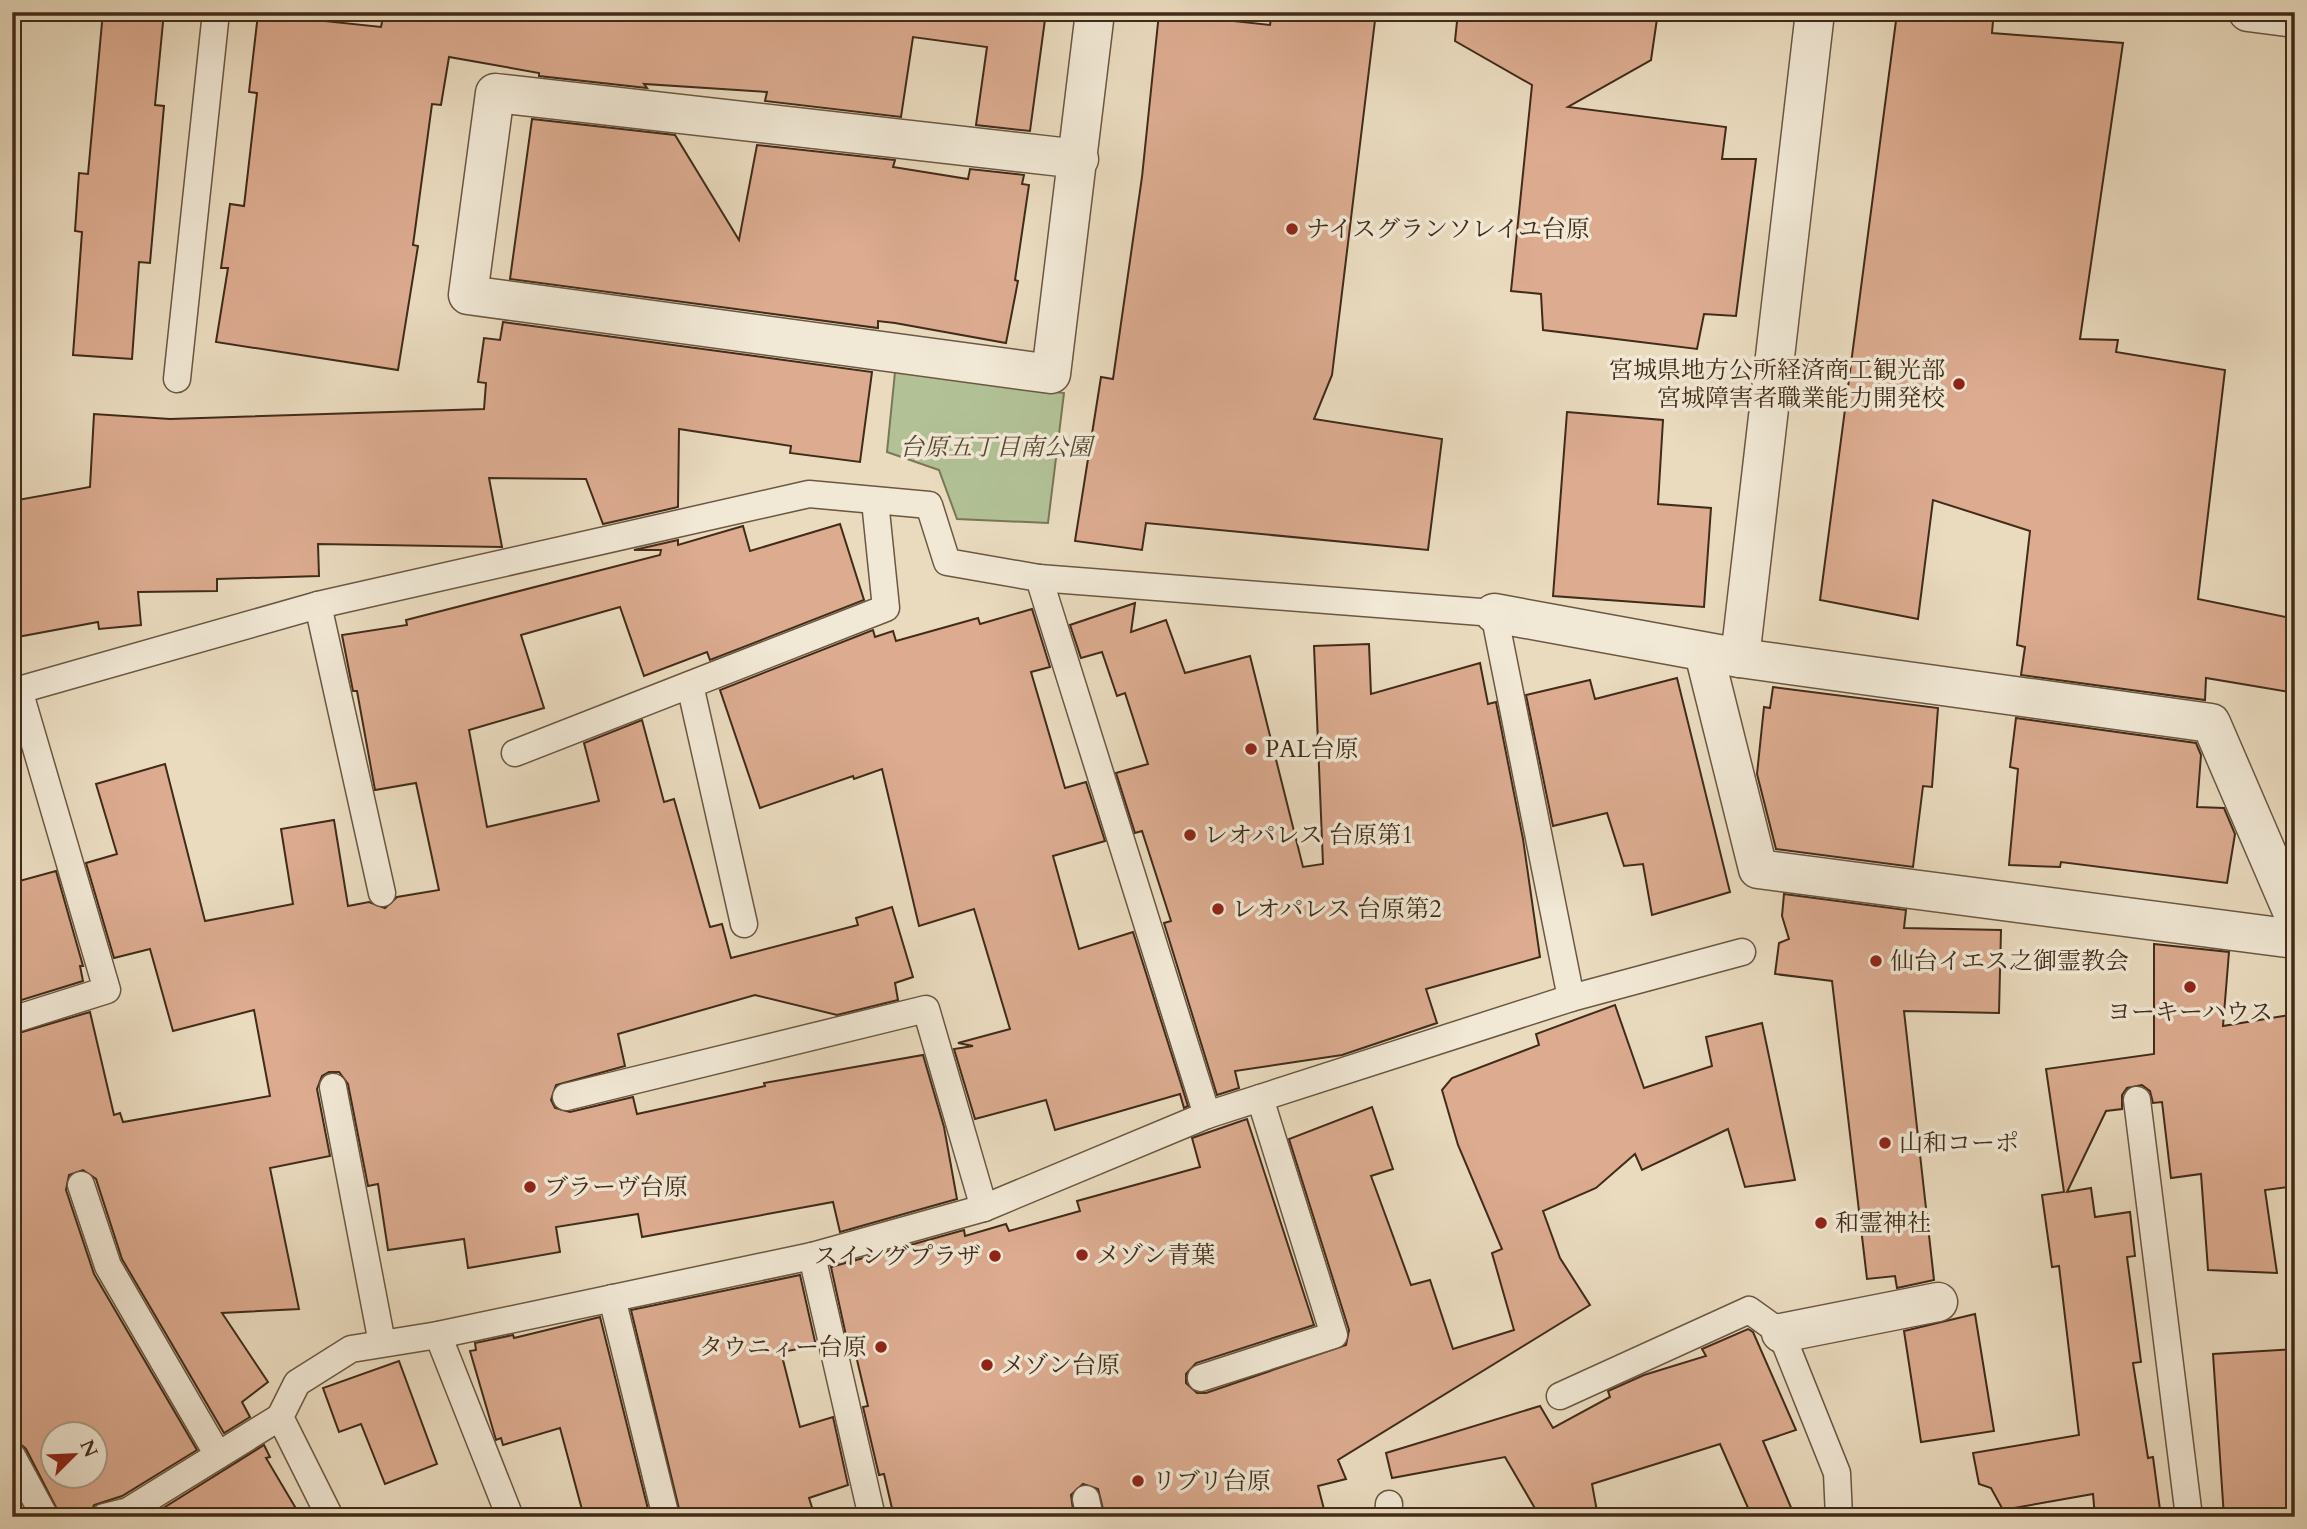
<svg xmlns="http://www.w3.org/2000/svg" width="2307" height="1529" viewBox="0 0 2307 1529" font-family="Cardo,'Noto Serif JP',serif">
	<rect width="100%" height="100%" fill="#eadbbf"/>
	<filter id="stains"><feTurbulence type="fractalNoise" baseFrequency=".00286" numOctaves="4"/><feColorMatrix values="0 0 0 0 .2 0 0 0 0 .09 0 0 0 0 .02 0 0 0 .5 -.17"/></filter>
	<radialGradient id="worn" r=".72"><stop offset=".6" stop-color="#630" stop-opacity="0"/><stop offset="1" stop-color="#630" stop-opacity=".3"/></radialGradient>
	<!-- green -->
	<polygon fill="#b2c196" stroke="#7a7658" stroke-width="2" points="895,372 1064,393 1048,523 957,519 939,470 887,452"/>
	<!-- building -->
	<g fill="#dcab90" stroke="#412b19" stroke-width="2" fill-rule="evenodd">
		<polygon points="103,12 164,12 155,105 164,106 150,263 139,262 132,359 73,355 82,232 75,231 79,173 88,174"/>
		<polygon points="384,12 589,12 626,19 627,12 1046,12 1030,131 976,125 987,47 913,37 901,117 765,101 767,92 644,84 647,88 539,76 539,73 449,57 441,105 432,104 413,245 418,246 398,370 216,342 228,268 221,268 230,204 244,206 257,93 249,92 258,14 381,27"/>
		<polygon points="1272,12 1376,12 1332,375 1314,419 1442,439 1428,550 1146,523 1142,550 1075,541 1101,377 1113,379 1142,177 1159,13 1270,25"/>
		<polygon points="1458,12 1658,12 1651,60 1568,107 1726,127 1722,159 1756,159 1736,316 1704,314 1697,349 1543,330 1541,294 1511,291 1532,85 1455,41"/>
		<polygon points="1897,13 1993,21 1992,33 2123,43 2080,339 2118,340 2116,352 2225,370 2198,599 2295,619 2295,693 2206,678 2205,700 2021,675 2025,647 2017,645 2030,531 1933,500 1918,619 1820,600"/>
		<polygon points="532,119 675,135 739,240 757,145 895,160 893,167 968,179 970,169 1024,175 1022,184 1029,185 1015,280 1018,281 1006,343 895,323 878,321 878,328 510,279"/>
		<polygon points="503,322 872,372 860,462 790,453 791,446 679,429 678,507 603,524 586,479 489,478 502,547 318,544 319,576 217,579 217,591 138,592 141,625 99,629 98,622 12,638 12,501 90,487 94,414 170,419 484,409 486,383 478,382 484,338 500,340"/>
		<polygon points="1567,412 1663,420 1658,504 1711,508 1704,607 1553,596"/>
		<path d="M840,524L864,600L710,660L707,652L644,676L620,607L521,635L544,708L469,730L487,827L599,801L584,743L642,720L664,802L674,799L710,927L722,924L731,958L858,925L856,918L892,907L913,977L895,983L898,1000L837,1015L755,995L618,1034L625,1066L556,1085L551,1100L555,1108L570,1112L633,1097L637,1114L765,1086L764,1083L923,1055L944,1127L957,1199L840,1232L833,1202L642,1237L638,1214L556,1227L560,1252L468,1268L464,1239L388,1250L378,1184L368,1186L348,1084L339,1072H329L322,1076L317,1089L330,1156L270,1168L299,1309L222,1313L268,1382L242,1402L250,1417L224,1433L122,1259L96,1179L83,1170L69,1175L66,1190L94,1274L197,1450L122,1496L94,1505L89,1517H61L26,1449L12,1437V1035L90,1012L114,1115L120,1113L123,1122L270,1096L254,1010L173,1031L150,949L114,958L86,863L117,854L96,784L165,764L205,921L293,904L281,829L334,820L348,906L369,902L385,908L397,897L439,890L416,783L375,790L357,691H353L342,635L407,625L406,620L660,555L661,550H634L678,540V545L743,526L750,551ZM52,1434H94V1476H52Z"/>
		<polygon points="1135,603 1131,632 1166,620 1185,673 1250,656 1303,867 1323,864 1314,646 1369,644 1371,694 1480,663 1488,704 1496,702 1523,839 1540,957 1426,989 1437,1023 1342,1055 1235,1071 1239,1088 1217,1095 1164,923 1171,921 1142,831 1135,833 1116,773 1148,764 1125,693 1117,696 1102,652 1081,658 1070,625"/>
		<polygon points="1032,609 1050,667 1031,672 1065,788 1086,782 1105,841 1053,856 1079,949 1133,932 1188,1106 1184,1108 1180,1094 1055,1130 1046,1100 975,1119 954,1049 973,1046 958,1043 1010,1029 974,909 919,926 882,769 854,779 853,776 760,808 720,690 873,630 875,637 893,631 896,641 978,618 980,624"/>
		<polygon points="1677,678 1730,892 1652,915 1643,864 1624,866 1607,813 1553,826 1526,695 1590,680 1595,699"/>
		<polygon points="1773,687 1938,708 1932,787 1923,786 1913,867 1776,849 1757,774 1764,707 1770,708"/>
		<polygon points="2016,718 2196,743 2201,755 2197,807 2224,808 2235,834 2227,883 2061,862 2060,867 2009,865 2018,769 2010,767"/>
		<polygon points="56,871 83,966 80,966 83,981 12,1003 12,883"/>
		<polygon points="1784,894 1906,910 1904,928 2001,930 1999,1013 1904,1011 1934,1280 1897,1288 1895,1276 1867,1279 1832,981 1775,974 1779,943 1789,939 1782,916"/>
		<polygon points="2154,944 2229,952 2223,1026 2295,1014 2295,1186 2265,1190 2277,1273 2208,1270 2201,1174 2171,1178 2162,1102 2153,1103 2150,1091 2142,1085 2127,1088 2122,1095 2122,1109 2106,1111 2067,1192 2091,1188 2095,1217 2130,1212 2135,1256 2127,1257 2141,1362 2133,1363 2148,1458 2153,1457 2161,1517 2095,1517 2093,1494 2003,1510 1991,1488 1979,1484 1973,1453 2079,1435 2059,1266 2052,1267 2042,1195 2064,1192 2046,1069 2154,1054"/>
		<polygon points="1615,1005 1644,1088 1712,1066 1706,1037 1762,1023 1795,1180 1745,1187 1728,1129 1642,1170 1635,1154 1596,1188 1543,1211 1560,1258 1590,1305 1338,1460 1346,1479 1318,1486 1326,1517 1105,1517 1098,1489 1083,1484 1071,1495 1074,1517 894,1517 884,1474 879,1475 863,1407 868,1406 852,1339 847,1340 831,1267 964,1230 965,1236 1006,1224 1009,1231 1080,1211 1077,1201 1200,1167 1192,1138 1247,1119 1314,1325 1196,1363 1186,1374 1186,1383 1197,1393 1206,1393 1346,1345 1349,1330 1289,1139 1372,1107 1393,1169 1371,1176 1411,1285 1430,1280 1453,1349 1514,1330 1492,1253 1502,1249 1458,1145 1442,1090 1452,1078 1539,1045 1536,1034"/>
		<polygon points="800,1275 816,1346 781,1352 800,1427 833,1417 848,1485 809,1498 815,1517 681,1517 631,1310"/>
		<polygon points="1975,1314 1994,1431 1921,1442 1904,1331"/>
		<polygon points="600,1317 650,1517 584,1517 560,1428 503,1445 501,1438 496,1440 470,1351 476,1350 475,1343 513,1335 514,1338"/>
		<polygon points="1748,1329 1753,1332 1796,1430 1763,1441 1795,1517 1752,1517 1720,1444 1592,1484 1598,1517 1540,1517 1505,1457 1392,1478 1386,1453 1540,1406 1553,1428 1610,1397 1608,1391 1644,1375 1706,1356 1702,1349"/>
		<polygon points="2295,1349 2295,1517 2224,1517 2213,1354"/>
		<polygon points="399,1361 437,1464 385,1484 361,1424 339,1432 323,1388"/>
		<polygon points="264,1445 270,1457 266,1458 301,1517 149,1517"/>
	</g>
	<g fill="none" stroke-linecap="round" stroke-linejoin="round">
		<defs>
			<g id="service">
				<polyline points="177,379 216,12"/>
				<polyline points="1039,578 1207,1115"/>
				<polyline points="318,605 382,893"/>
				<polyline points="690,685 744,924"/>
				<polyline points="12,692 318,605 809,494 929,505 947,562 1039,578 1494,613 1571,998"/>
				<polyline points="515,753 886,608 875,501"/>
				<polyline points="12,1020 107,990 19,690"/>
				<polyline points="333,1087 382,1343"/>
				<polyline points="566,1097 926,1009 984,1208"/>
				<polyline points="2137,1100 2189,1517"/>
				<polyline points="81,1185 108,1266 218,1455"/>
				<polyline points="812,1256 872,1517"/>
				<polyline points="612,1298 666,1517"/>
				<polyline points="438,1335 510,1517"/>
				<polyline points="1201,1378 1334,1335 1260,1098"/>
				<polyline points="1560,1396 1749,1310 1781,1333 1837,1473 1839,1517"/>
				<polyline points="12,1456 45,1517"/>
				<polyline points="1086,1499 1090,1517"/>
				<polyline points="104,1517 128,1511 280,1417"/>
				<polyline points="330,1517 280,1417 297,1383 351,1349 438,1335 812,1256 984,1208 1207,1115 1571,998 1742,952"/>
				<polyline points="1388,1517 1389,1504"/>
			</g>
			<g id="minor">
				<polyline points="1079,159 495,93 468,295 1051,374 1095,12"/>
				<polyline points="1494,613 1740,658 1815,12"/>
				<polyline points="1704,653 1758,869 2295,939"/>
				<polyline points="1740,658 2211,723 2295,918"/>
				<polyline points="1781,1333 1938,1302"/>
			</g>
			<polyline id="tertiary" points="2248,12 2295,18"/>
		</defs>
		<!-- service casing -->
		<use href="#service" stroke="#6b5742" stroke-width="29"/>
		<!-- minor casing -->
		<use href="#minor" stroke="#6b5742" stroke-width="41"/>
		<!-- tertiary casing -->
		<use href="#tertiary" stroke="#6b5742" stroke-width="41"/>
		<!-- service -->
		<use href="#service" stroke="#f1e8d5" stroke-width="26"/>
		<!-- minor -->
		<use href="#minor" stroke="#f1e8d5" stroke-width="38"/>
		<!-- tertiary -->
		<use href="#tertiary" stroke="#f1e8d5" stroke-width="38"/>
	</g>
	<!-- markers -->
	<g fill="#8f2418" stroke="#f1e8d5" stroke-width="2.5">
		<circle cx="1292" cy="229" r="7"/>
		<circle cx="1959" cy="384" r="7"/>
		<circle cx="1251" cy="749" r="7"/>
		<circle cx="1190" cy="835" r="7"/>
		<circle cx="1218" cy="909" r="7"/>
		<circle cx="1876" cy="961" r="7"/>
		<circle cx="2190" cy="987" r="7"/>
		<circle cx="1885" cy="1143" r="7"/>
		<circle cx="530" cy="1187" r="7"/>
		<circle cx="1821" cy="1223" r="7"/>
		<circle cx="1082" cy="1255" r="7"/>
		<circle cx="995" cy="1256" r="7"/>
		<circle cx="881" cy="1347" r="7"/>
		<circle cx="987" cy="1365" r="7"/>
		<circle cx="1138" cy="1481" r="7"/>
	</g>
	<g text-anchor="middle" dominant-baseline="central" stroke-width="7" stroke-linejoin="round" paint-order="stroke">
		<!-- poi labels -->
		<g font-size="24" fill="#412b19" stroke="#f1e8d5" text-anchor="start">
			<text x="1306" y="229">ナイスグランソレイユ台原</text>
			<text x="1945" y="370" text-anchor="end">宮城県地方公所経済商工観光部<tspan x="1945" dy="28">宮城障害者職業能力開発校</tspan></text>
			<text x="1265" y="749">PAL台原</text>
			<text x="1204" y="835">レオパレス 台原第1</text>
			<text x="1232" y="909">レオパレス 台原第2</text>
			<text x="1890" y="961">仙台イエス之御霊教会</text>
			<text x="2190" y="1012" text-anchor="middle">ヨーキーハウス</text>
			<text x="1899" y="1143">山和コーポ</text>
			<text x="544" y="1187">ブラーヴ台原</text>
			<text x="1835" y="1223">和霊神社</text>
			<text x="1096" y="1255">メゾン青葉</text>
			<text x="981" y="1256" text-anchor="end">スイングプラザ</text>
			<text x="867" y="1347" text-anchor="end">タウニィー台原</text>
			<text x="1001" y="1365">メゾン台原</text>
			<text x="1152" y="1481">リブリ台原</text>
		</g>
		<!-- park labels -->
		<g font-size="24" font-style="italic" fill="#584932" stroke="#f1e8d5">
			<text x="996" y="447">台原五丁目南公園</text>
		</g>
	</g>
	<!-- margin -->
	<rect width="2307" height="1529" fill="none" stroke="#eadbbf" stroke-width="42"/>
	<rect x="14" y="14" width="2279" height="1501" fill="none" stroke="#412b19" stroke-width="3.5"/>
	<rect x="21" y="21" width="2265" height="1487" fill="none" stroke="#412b19" stroke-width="2"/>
	<!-- north arrow -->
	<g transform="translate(74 1455) rotate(66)"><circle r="33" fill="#f1e8d5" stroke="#ab9c8a" stroke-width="2"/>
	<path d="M0-5L12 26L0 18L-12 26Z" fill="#8f2418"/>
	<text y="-10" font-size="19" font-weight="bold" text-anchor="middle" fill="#412b19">N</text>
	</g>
	<rect width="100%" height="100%" filter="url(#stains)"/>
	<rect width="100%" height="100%" fill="url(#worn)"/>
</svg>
